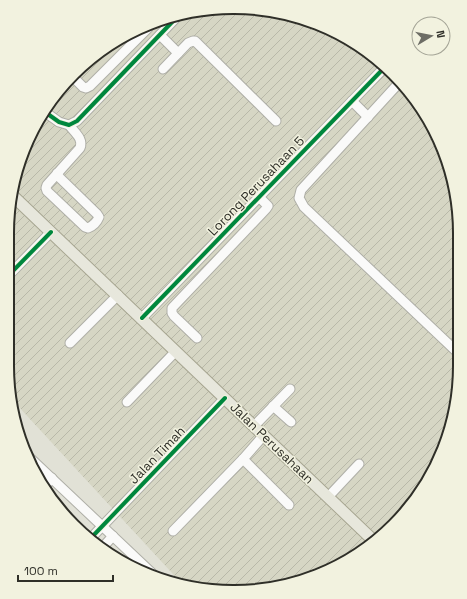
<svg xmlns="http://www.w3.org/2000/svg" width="467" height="599" viewBox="0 0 467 599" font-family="'Space Grotesk',sans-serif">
	<defs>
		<pattern id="industrial-furrows" width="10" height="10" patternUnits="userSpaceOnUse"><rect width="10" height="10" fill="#d6d6c4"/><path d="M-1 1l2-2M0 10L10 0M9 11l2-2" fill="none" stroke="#b8b8a8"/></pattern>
	</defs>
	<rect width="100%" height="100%" fill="#e1e1d6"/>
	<!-- industrial -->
	<polygon fill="url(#industrial-furrows)" points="204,9 292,15 371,54 430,120 448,161 459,218 456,409 422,492 383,536 347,562 292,584 234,592 184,586 17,405 13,408 7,365 7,219 19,160 54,95 120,37"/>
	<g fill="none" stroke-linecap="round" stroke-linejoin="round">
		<defs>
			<g id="minor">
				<polyline points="160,35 178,53"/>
				<polyline points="163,69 188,43 193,41 195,41 276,121"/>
				<polyline points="74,78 83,87 86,88 90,86 149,27"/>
				<polyline points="398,84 301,190 299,198 304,207 457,352"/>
				<polyline points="352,101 368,117"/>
				<polyline points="45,112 59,122 69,125 77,121 175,19"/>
				<path d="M57,173L60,178L97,214L99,217C97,222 93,226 88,228L85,227L47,191L46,188L47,185L80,148C84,139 74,132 69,125"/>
				<polyline points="7,277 51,232"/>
				<polyline points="142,318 384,68"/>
				<polyline points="197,338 174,316 172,313 172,308 266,209 268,206 259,197"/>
				<polyline points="70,343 118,295"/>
				<polyline points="127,402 176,351"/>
				<polyline points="273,406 291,422"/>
				<polyline points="254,426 290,389"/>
				<polyline points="28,456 155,576"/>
				<polyline points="243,459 289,505"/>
				<polyline points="44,487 52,478"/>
				<polyline points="328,497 359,464"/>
				<polyline points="173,531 243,459 264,435"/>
				<polyline points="90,539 225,398"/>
				<polyline points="102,548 113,536"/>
			</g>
			<polyline id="major" points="12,195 375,542"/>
		</defs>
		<!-- minor casing -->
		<use href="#minor" stroke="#afafa7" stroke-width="11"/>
		<!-- major casing -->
		<use href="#major" stroke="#a7a691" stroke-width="13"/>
		<!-- minor -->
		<use href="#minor" stroke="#fafaf9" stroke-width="9"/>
		<!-- major -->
		<use href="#major" stroke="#e7e7dc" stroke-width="11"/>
		<defs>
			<g id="cycleway">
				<polyline points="45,112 59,122 69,125 77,121 175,19"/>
				<polyline points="7,277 51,232"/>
				<polyline points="142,318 384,68"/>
				<polyline points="90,539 225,398"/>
			</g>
		</defs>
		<!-- cycleway casing -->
		<use href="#cycleway" stroke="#f2f2df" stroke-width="6"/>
		<!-- cycleway -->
		<use href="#cycleway" stroke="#00873e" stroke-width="4"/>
	</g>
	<g text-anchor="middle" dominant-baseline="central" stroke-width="3" stroke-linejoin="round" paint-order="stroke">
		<!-- street labels -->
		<g font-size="13" fill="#2f2f28" stroke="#f2f2df">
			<text transform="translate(256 186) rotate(-46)">Lorong Perusahaan 5</text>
			<text transform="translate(272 443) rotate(44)">Jalan Perusahaan</text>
			<text transform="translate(157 455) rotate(-46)">Jalan Timah</text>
		</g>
	</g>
	<!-- crop -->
	<path d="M0 0H467V599H0ZM233 14H234A219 219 0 0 1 453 233V366A219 219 0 0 1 234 585H233A219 219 0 0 1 14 366V233A219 219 0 0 1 233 14Z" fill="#f2f2df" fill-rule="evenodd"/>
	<path fill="none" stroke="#2f2f28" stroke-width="2" d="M233 14H234A219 219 0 0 1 453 233V366A219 219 0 0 1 234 585H233A219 219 0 0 1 14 366V233A219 219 0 0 1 233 14Z"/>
	<!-- north arrow -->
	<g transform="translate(431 36) rotate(80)"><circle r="19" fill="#f2f2df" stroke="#a4a496"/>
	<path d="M0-3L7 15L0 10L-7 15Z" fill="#6d6d65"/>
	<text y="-6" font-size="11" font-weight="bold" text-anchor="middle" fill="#2f2f28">N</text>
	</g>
	<!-- scale -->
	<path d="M18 575v6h95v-6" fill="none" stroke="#2f2f28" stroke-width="2"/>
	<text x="24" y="575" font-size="12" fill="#2f2f28" stroke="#f2f2df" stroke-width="3" paint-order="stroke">100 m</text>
</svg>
